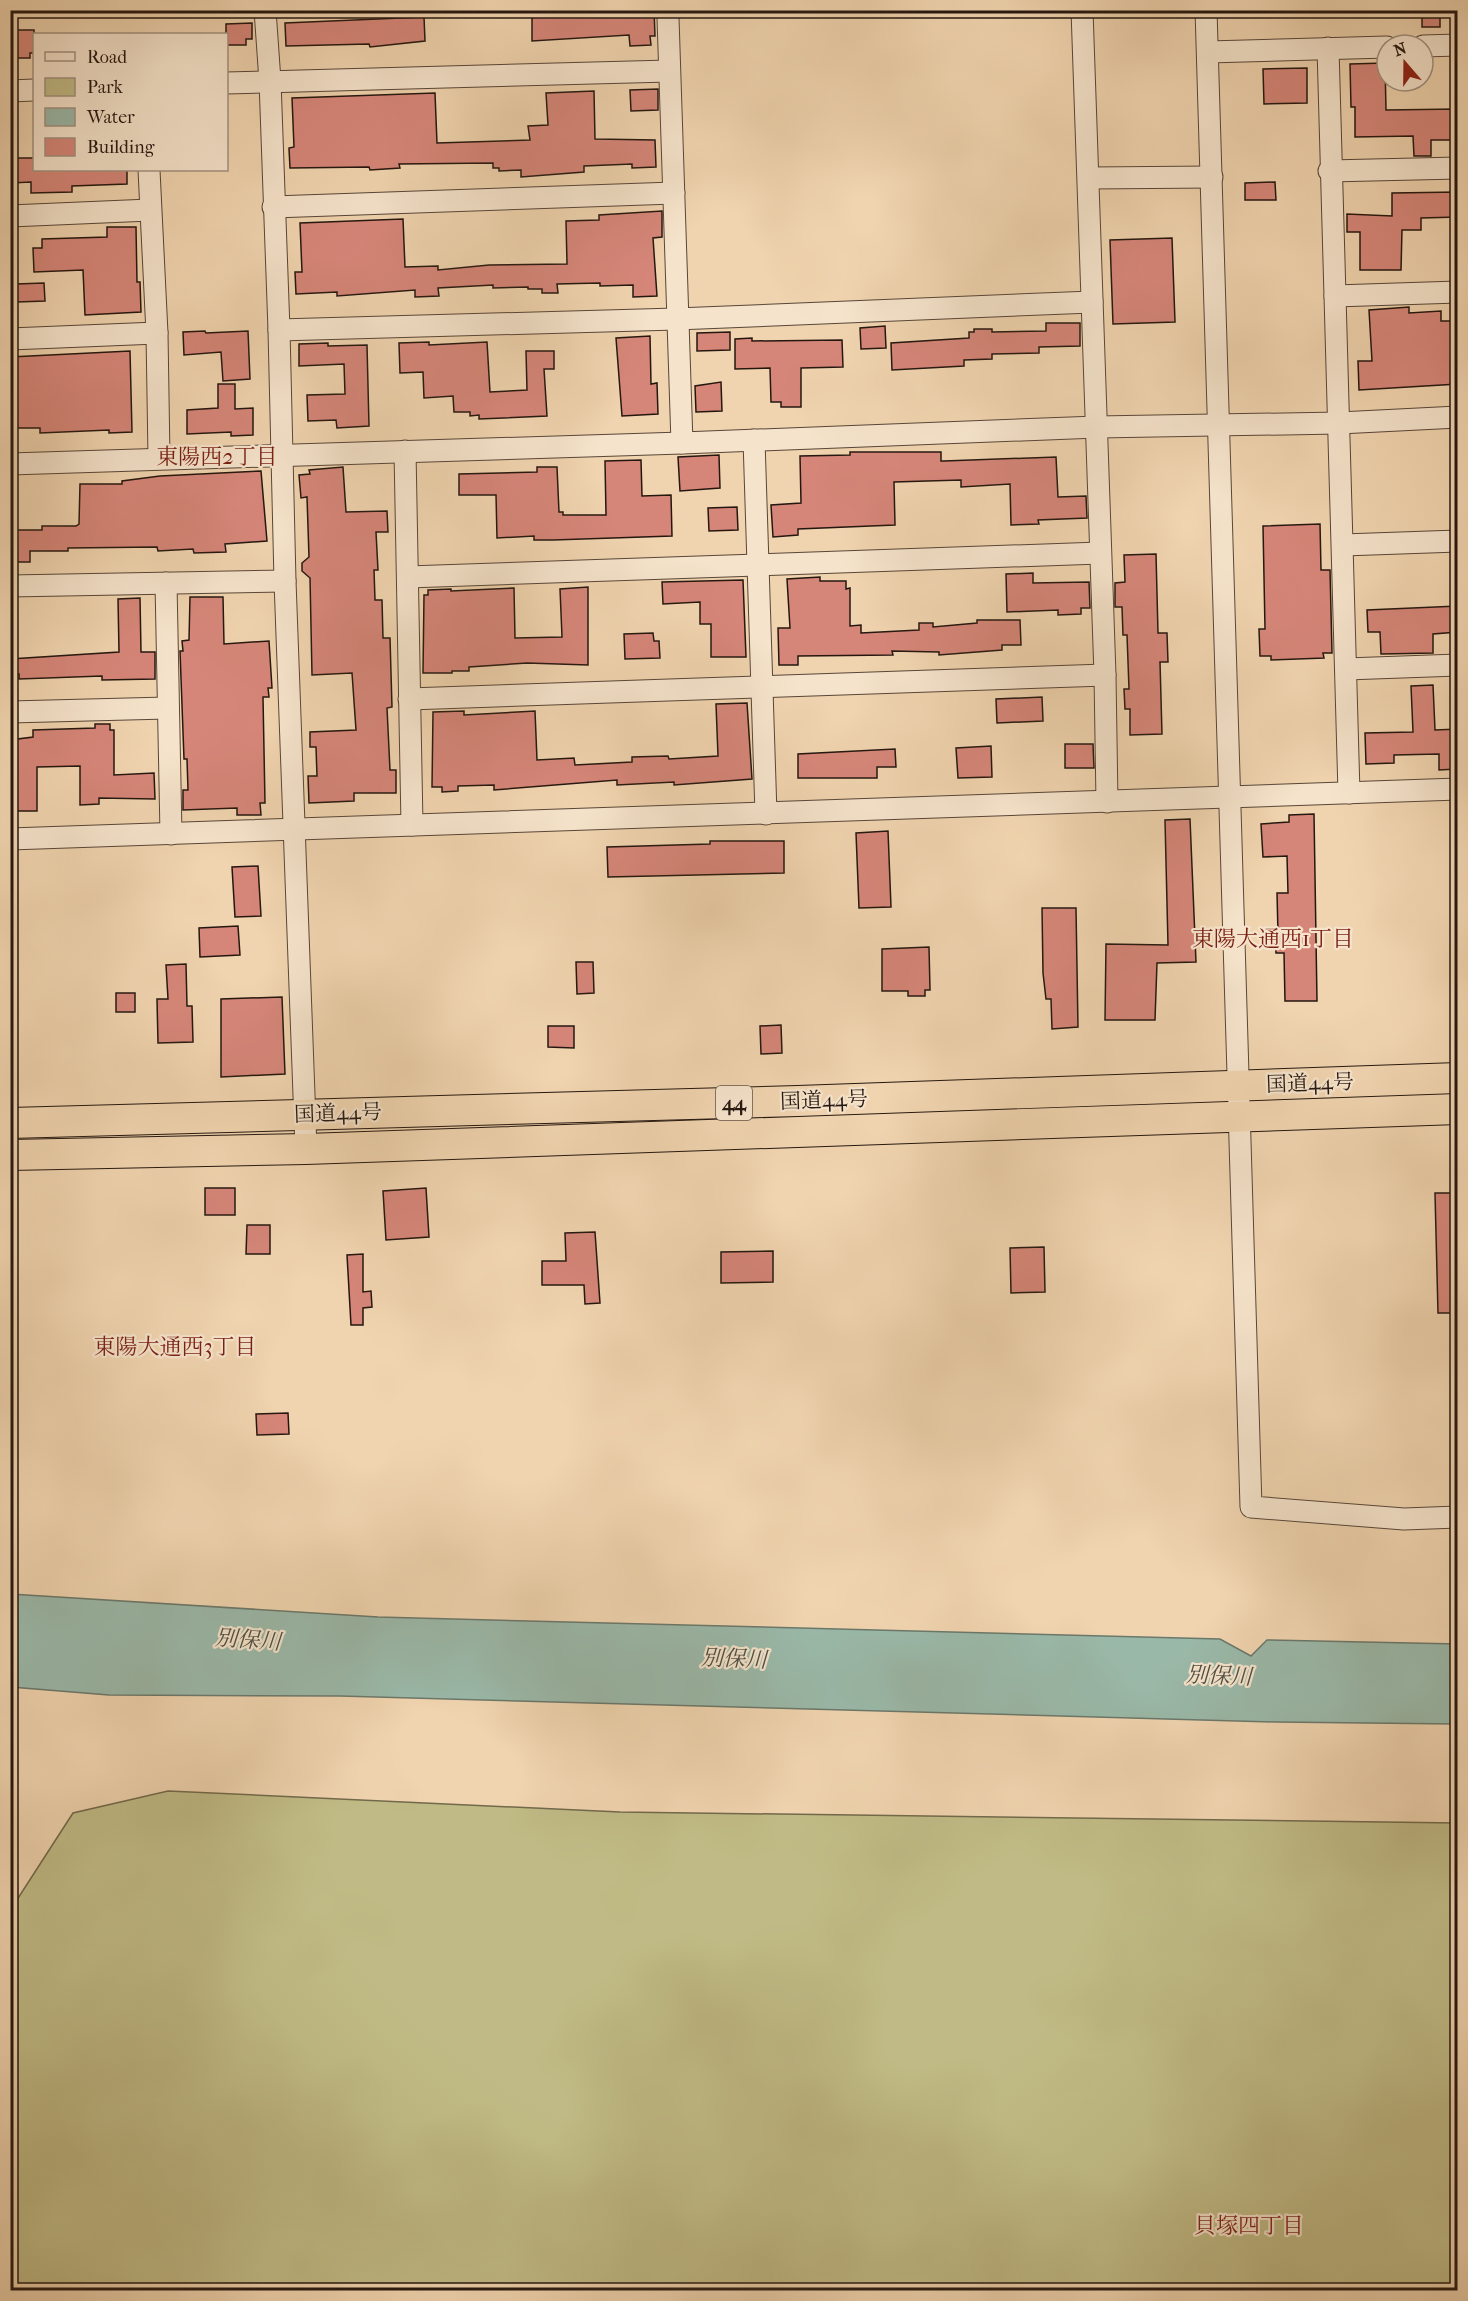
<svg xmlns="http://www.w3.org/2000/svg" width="1468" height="2301" viewBox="0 0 1468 2301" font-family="'IM FELL French Canon','Noto Serif JP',serif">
	<rect width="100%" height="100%" fill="#f0d4af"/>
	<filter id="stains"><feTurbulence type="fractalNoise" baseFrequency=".00333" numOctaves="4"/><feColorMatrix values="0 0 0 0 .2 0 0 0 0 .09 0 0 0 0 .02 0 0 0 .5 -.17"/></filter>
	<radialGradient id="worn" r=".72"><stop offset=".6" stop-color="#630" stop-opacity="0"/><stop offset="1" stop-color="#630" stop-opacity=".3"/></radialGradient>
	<!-- green -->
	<polygon fill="#c0bb86" stroke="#72694b" stroke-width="1.5" points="168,1791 620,1812 1457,1823 1457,2290 11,2290 11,1909 73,1813"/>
	<!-- water -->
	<polygon fill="#9ab8a8" stroke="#6b786b" stroke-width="1.5" points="10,1594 378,1617 1220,1639 1251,1656 1267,1640 1457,1644 1457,1724 1276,1722 340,1696 109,1695 11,1687"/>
	<!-- building -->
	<g fill="#d68679" stroke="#251710" stroke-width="1.5">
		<polygon points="629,10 654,10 655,36 650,36 651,45 630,46 629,35 532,41 532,14 557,14 558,17"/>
		<rect x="1422" y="10" width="18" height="17"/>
		<polygon points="424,17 425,41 370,47 369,44 286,46 285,23"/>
		<polygon points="252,23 252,39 246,39 246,45 226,45 226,24"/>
		<polygon points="11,30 34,30 34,53 30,53 30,58 12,58"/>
		<polygon points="1385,63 1386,110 1458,109 1458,140 1431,140 1431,156 1414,156 1413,136 1355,137 1355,107 1351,107 1350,64"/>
		<polygon points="1307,68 1307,103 1264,104 1263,69"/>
		<polygon points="658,89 658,110 631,111 630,90"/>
		<polygon points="594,91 595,139 655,140 656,167 632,168 632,164 584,166 584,172 521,177 521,170 499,171 499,168 493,168 493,163 399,164 400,168 370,170 369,167 290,168 289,148 294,147 292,98 435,93 437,143 530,140 528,126 548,125 546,93"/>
		<polygon points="10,158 34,158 34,170 127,170 127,184 72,186 72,192 31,193 31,182 11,183"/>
		<polygon points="1275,182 1276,200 1245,200 1245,183"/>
		<polygon points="1458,192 1458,217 1421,218 1421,230 1402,230 1401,270 1360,270 1360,232 1347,232 1347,214 1392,216 1392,193"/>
		<polygon points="662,211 662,237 653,238 657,296 633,297 633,285 600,286 600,283 557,284 558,293 542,293 542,289 528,289 528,287 493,288 493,285 438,288 439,296 415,297 415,290 337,296 337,292 296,294 295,272 302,272 300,223 403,219 405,267 438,266 438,270 489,265 567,264 566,221 599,220 599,215"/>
		<polygon points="107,227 136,227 137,282 140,282 141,312 85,315 83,270 34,272 33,248 42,248 42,239 107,237"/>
		<polygon points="1172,238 1175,322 1113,324 1110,240"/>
		<polygon points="44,283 45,301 17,302 16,284"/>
		<polygon points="1409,307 1409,313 1441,311 1441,321 1458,321 1458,384 1359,390 1358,361 1372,361 1369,310"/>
		<polygon points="1046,323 1080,323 1080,346 1039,347 1039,353 992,354 992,359 964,360 964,366 892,370 891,343 969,338 969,332 974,332 974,329 992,329 992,332 1046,331"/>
		<polygon points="885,326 886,348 861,349 860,328"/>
		<polygon points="205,331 206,333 248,331 250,379 223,381 221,352 184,355 183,332"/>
		<polygon points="730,332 730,350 697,351 697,333"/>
		<polygon points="650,336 651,384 657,383 658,414 622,416 616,338"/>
		<polygon points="752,338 752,341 842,340 843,367 801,368 801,407 781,407 781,402 771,402 770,368 735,369 735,339"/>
		<polygon points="429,342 429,345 487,342 490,392 527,390 526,351 554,351 554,369 544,369 547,416 479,419 479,415 470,416 470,412 454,412 453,396 424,398 423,372 400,373 399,343"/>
		<polygon points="328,343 328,346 367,345 369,426 337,428 336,420 308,421 307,395 345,394 344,364 299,366 299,344"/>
		<polygon points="130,351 132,432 109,433 109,430 40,433 40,428 10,428 10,357"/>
		<polygon points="721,382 722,411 696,412 695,386"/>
		<polygon points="218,384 235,384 235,409 253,408 253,435 231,436 231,432 187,434 187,410 218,408"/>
		<polygon points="850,452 941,452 941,461 944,461 1056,457 1058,497 1086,496 1087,518 1038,520 1039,524 1011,525 1010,484 961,487 961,480 894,482 895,525 798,529 798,535 773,537 771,505 801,503 800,456 850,455"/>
		<polygon points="719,455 720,488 680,491 678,457"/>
		<polygon points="641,460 642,496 671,495 672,536 553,540 534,540 534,536 497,538 496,495 459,495 459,474 537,472 537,467 557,467 559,512 563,512 563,515 606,515 605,461"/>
		<polygon points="343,467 346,512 387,511 388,532 376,532 378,570 374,570 375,600 382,600 383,638 390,638 392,707 387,708 390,770 396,770 396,793 354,793 354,801 309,803 308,776 317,776 316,747 310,747 310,732 356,730 352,673 312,675 310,578 302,571 302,563 309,557 307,497 301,498 299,475 310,474 309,470"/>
		<polygon points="261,471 267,541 225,544 226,552 194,553 193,549 158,551 157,547 68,548 68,551 30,551 30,562 12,562 10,530 42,530 42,526 76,526 79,524 80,484 122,484 122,481 160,476"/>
		<polygon points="737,507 738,530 709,531 708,508"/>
		<polygon points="1320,524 1321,570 1330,570 1332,653 1323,653 1324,658 1271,660 1271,656 1260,656 1259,629 1265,629 1263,526"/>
		<polygon points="1156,554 1158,633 1167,633 1168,662 1160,662 1162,734 1130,735 1130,709 1125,709 1124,689 1129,689 1127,635 1123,635 1122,607 1115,607 1115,583 1125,582 1124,555"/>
		<polygon points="1033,573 1033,583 1089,582 1090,608 1081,608 1081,614 1058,615 1058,610 1007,612 1006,574"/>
		<polygon points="820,577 820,581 846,581 846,589 850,588 850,626 861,625 861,633 919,630 919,623 933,623 933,627 977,623 977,620 1020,620 1021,645 1002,645 1002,650 939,655 939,652 892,651 893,655 798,656 798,665 779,665 778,628 790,628 787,579"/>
		<polygon points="743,580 746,657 711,657 711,624 700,624 700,602 663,604 662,582"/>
		<polygon points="588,587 588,665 527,663 469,667 469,671 452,671 452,673 423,673 424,595 428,595 428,590 451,589 451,591 514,588 515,638 562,637 560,589"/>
		<polygon points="190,597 223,597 224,644 269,641 272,688 268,688 269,697 263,697 265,803 260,803 261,815 237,815 237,808 183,810 183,790 188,790 187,759 184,759 180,651 183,651 182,641 189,640"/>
		<polygon points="140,598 141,652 155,652 155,679 102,680 102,676 19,679 19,674 10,675 10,659 119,652 118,599"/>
		<polygon points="1458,606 1458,632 1433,634 1433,653 1381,654 1380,632 1368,632 1367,610"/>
		<polygon points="653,633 654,641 659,641 660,658 625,659 624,634"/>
		<polygon points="1433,685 1435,730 1458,729 1457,769 1439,770 1439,754 1394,755 1394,763 1366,764 1365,733 1413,732 1411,686"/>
		<polygon points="1042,697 1043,721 997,723 996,699"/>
		<polygon points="747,703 752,779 674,785 674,782 617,785 617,780 494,790 494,785 458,786 458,791 442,792 442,787 432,787 433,712 464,711 464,715 535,711 537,760 574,758 575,765 632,762 632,757 668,756 669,759 718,756 716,704"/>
		<polygon points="95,724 110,724 110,730 114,730 114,775 154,773 155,799 99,798 99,804 80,805 80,766 37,767 37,811 12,811 10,740 33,737 33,730 95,728"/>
		<polygon points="1065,744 1093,744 1094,768 1065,768"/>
		<polygon points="991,746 992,777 958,778 956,748"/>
		<polygon points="895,749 896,767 877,767 877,778 798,778 798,754"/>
		<polygon points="1314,814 1317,1001 1285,1001 1284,953 1276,953 1275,933 1278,933 1277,893 1288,893 1287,856 1263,857 1261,824 1289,822 1289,815"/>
		<polygon points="1190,819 1196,962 1157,963 1155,1020 1105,1020 1106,944 1168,945 1165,820"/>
		<polygon points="888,831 891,907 859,908 856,833"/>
		<polygon points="710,841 784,841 784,873 608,877 607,847 710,844"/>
		<polygon points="258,866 261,916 235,917 232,867"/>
		<polygon points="1042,908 1076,908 1078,1027 1052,1029 1051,999 1046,999 1043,973"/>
		<polygon points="238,926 240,955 200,957 199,928"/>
		<polygon points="929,947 930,990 925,990 925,996 908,996 908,991 882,991 882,949"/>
		<polygon points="576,962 593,962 594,993 577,994"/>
		<polygon points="186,964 187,1006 192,1006 193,1042 158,1043 157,999 168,999 166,965"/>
		<rect x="116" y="993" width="19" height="19"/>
		<polygon points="282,997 285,1074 221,1077 221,999"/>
		<polygon points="781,1025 782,1053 761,1054 760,1026"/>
		<polygon points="548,1026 574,1026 574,1048 548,1047"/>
		<rect x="205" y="1188" width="30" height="27"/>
		<polygon points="426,1188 429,1237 386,1240 383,1191"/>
		<polygon points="1435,1193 1458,1193 1458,1313 1438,1313"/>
		<polygon points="247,1225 270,1225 270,1254 246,1254"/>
		<polygon points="595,1232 600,1303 585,1304 584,1285 542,1285 542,1261 566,1261 565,1233"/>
		<polygon points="1044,1247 1045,1292 1011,1293 1010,1248"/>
		<polygon points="773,1251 773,1282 721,1283 721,1252"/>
		<polygon points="363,1254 363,1292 371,1291 372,1307 363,1308 363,1325 351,1325 347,1255"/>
		<polygon points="288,1413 289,1434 257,1435 256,1414"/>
	</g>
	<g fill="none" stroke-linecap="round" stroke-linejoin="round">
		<defs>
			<g id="minor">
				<polyline points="265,10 270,81 279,330 285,581 306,1149"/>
				<polyline points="1082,10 1105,675 1107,802"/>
				<polyline points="1206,10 1251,1507 1404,1519 1458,1517"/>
				<polyline points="668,18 682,443"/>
				<polyline points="1423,46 1458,45"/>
				<polyline points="1328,48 1349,793"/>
				<polyline points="1208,52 1387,47"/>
				<polyline points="226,83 669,71"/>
				<polyline points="10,91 34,90"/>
				<polyline points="149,170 157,333 159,458"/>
				<polyline points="1329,171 1458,168"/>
				<polyline points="1090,178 1212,177"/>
				<polyline points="273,207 674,193"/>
				<polyline points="10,216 150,210"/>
				<polyline points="1335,296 1458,292"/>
				<polyline points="279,330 676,319 1092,302"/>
				<polyline points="10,339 157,333"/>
				<polyline points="754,440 766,814"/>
				<polyline points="405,451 412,825"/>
				<polyline points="10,464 682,443 1097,427 1339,423 1458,417"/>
				<polyline points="1343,545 1458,541"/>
				<polyline points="408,577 1100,553"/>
				<polyline points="166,583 171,834"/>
				<polyline points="10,586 285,581"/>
				<polyline points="1346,669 1458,665"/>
				<polyline points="409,699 1105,675"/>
				<polyline points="10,712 167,708"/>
				<polyline points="10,839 1458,789"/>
			</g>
			<g id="highway">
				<polyline points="10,1123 798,1101 1458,1078"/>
				<polyline points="10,1155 306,1149 1458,1109"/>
			</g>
		</defs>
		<!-- minor casing -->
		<use href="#minor" stroke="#584638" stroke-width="23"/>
		<!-- highway casing -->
		<use href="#highway" stroke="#251710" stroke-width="32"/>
		<!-- minor -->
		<use href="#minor" stroke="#f5e3cb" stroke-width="21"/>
		<!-- highway -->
		<use href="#highway" stroke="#f0d4af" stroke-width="30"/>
	</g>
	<g text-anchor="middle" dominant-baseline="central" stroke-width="4.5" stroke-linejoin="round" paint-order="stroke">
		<!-- shield labels -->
		<rect fill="#f5e3cb" stroke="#635448" stroke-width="1.5" x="716" y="1086" width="36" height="34" rx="4.5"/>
		<g font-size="20" font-weight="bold" fill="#251710">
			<text x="734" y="1103">44</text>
		</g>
		<!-- street labels -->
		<g font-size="21" fill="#251710" stroke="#f5e3cb">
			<text transform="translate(1310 1083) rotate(-2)">国道44号</text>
			<text transform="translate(824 1100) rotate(-2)">国道44号</text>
			<text transform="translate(338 1113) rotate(-2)">国道44号</text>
		</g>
		<!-- neighbourhood labels -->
		<g font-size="22" fill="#7a1f14" stroke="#f5e3cb">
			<text x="217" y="457">東陽西2丁目</text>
			<text x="1273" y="939">東陽大通西1丁目</text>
			<text x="175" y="1347">東陽大通西3丁目</text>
			<text x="1249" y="2226">貝塚四丁目</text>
		</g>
		<!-- water labels -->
		<g font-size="22" font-style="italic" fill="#4e4f45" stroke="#f5e3cb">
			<text transform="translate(248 1640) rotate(4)">別保川</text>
			<text transform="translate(734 1659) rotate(2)">別保川</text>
			<text transform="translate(1219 1676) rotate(2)">別保川</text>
		</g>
	</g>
	<!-- margin -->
	<rect width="1468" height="2301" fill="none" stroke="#f0d4af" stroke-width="36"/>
	<rect x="12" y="12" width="1444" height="2277" fill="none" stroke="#251710" stroke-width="3"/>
	<rect x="18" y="18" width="1432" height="2265" fill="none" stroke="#251710" stroke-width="1.5"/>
	<!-- legend -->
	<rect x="33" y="33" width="195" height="138" fill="#f5e3cb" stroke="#a29180" stroke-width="1.5"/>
	<rect x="45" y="52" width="30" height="9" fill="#f5e3cb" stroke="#a29180" stroke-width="1.5"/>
	<text x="87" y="63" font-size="18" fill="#251710">Road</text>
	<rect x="45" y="78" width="30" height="18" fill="#c0bb86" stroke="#a29180" stroke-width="1.5"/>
	<text x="87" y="93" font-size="18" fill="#251710">Park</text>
	<rect x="45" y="108" width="30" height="18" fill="#9ab8a8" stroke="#a29180" stroke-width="1.5"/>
	<text x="87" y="123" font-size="18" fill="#251710">Water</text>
	<rect x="45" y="138" width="30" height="18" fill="#d68679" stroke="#a29180" stroke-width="1.5"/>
	<text x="87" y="153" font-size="18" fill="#251710">Building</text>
	<!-- north arrow -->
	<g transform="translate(1405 63) rotate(340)"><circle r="28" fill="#f5e3cb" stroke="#a29180" stroke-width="1.5"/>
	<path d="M0-4.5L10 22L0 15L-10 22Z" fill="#8f2418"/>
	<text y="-9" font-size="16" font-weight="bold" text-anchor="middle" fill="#251710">N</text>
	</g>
	<rect width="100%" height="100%" filter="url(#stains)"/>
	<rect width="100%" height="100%" fill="url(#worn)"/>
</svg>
